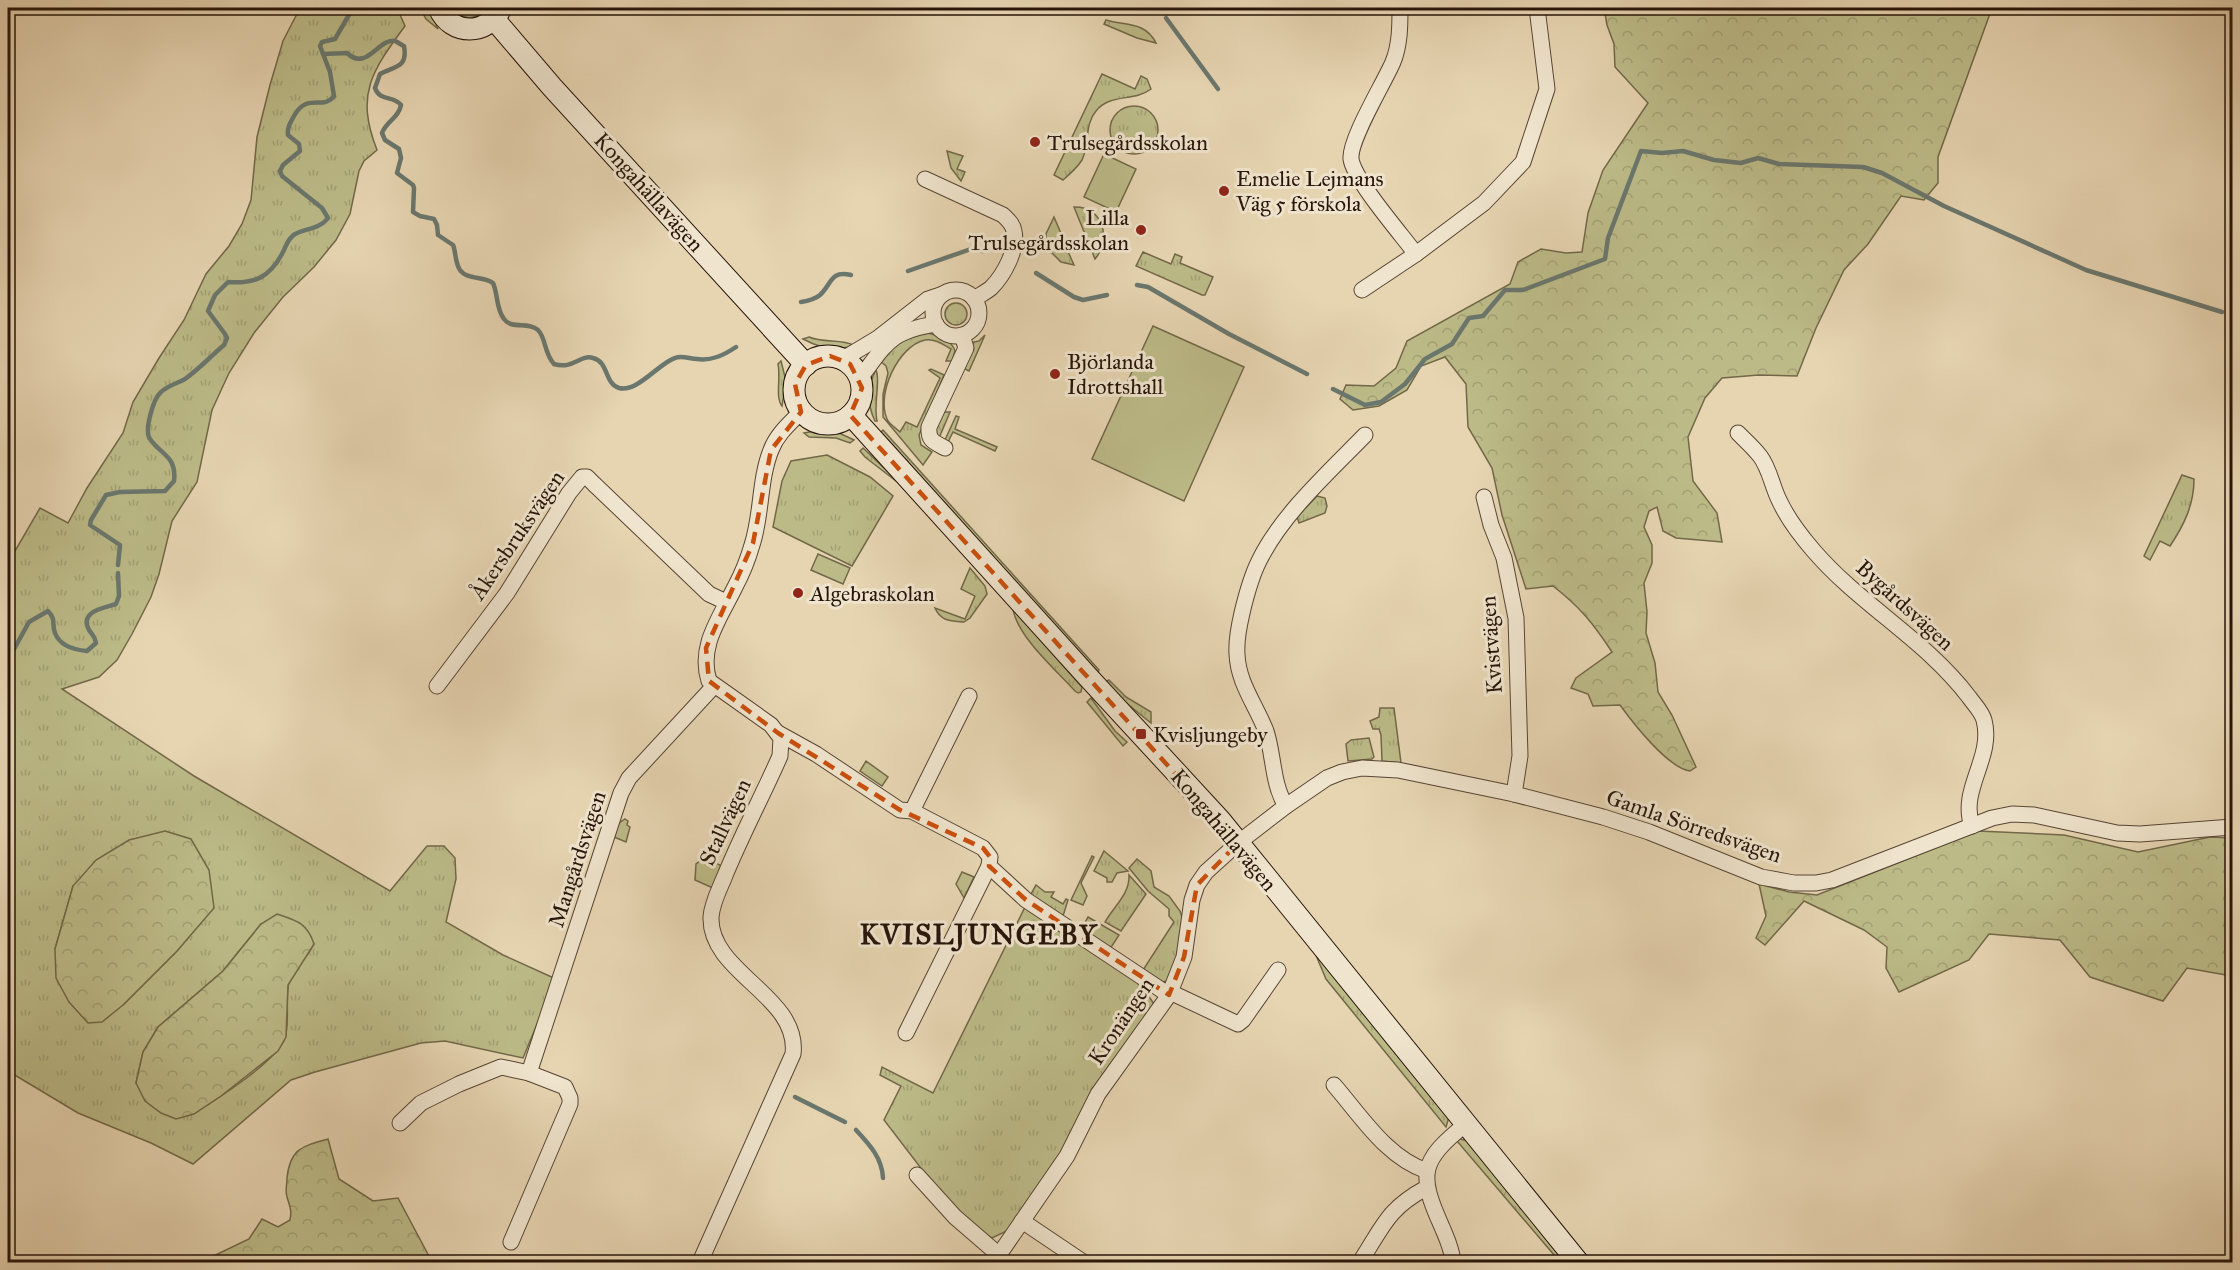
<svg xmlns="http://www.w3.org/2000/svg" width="2240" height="1270" viewBox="0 0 2240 1270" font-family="'IM FELL Great Primer',serif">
	<defs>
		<pattern id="grass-tufts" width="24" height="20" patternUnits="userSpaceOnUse" patternTransform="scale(1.5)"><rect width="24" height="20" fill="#bcbb88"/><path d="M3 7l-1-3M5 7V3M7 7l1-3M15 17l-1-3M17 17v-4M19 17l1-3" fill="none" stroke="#a2a074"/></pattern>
		<pattern id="forest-crowns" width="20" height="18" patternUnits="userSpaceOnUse" patternTransform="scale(1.5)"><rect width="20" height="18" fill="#bcbb88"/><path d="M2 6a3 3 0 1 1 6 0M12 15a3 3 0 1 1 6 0" fill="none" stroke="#a2a074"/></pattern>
	</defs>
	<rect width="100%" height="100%" fill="#e7d5b2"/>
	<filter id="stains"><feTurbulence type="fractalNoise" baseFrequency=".00333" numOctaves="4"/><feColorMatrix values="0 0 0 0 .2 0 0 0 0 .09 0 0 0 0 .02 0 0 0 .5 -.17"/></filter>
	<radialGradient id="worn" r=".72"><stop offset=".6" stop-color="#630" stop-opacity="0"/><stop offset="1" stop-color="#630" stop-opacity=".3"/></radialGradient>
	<!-- grass -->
	<g fill="url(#grass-tufts)" stroke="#726849" stroke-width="1.5" fill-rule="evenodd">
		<path d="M300,8H397L405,26C372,71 355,94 377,150L364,161L359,171L350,214L336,240L314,267L283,297L254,333L229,373L212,410L197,482L172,521L159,574L151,597L132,634L117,660L99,677L62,689L194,776L390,891L427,846H444L455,858L456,879L446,922L503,955L556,979L523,1058L445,1041L421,1043L315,1072L291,1080L193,1164L151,1143L78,1113L8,1071V563L40,508L68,523L87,488L123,433L133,402L159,358L184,320L206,274L229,246L242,224L251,200L257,137L270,85L283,41ZM73,886L213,908L177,951L123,1005L55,949ZM261,924L314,944C307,958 294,970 289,983C285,993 290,1024 285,1038C277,1061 216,1100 194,1113L136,1083L143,1052L158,1027L223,971Z"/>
		<polygon points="420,8 429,8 438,29 426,19"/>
		<path d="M451,8H488C477,20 462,21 451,8Z"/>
		<path d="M1106,20C1125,26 1145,21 1156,43L1137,38L1104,24Z"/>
		<path d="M1102,74L1135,89L1141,76L1147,79L1151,89C1134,102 1110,93 1096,111C1084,125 1090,144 1082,160C1077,168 1070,174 1063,180L1054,175Z"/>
		<circle cx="1134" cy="130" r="24"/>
		<polygon points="947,151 963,156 957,169 965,172 961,181 951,168"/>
		<path d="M1074,207C1103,206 1112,239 1095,259Z"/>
		<polygon points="1054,217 1063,238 1047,245 1046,234"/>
		<polygon points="1065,245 1074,265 1061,262 1050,251"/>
		<polygon points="1143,252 1171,264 1175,254 1182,257 1180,263 1213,277 1205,295 1202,295 1136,266"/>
		<circle cx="956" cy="314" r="11"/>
		<path d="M928,333C940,336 951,339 955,351L952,361H946L951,349C944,345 934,338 925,340C898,346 876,394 887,419C889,424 896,428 900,432L906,422L917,427L940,378L929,370L931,369L944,375L919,435L921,445L932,452L923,465L883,417V394L888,373L886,366L880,361L900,338Z"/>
		<polygon points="985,335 969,371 963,368 974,342 979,341"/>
		<path d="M809,337C822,343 843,339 853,345C837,353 818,347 803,339Z"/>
		<path d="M781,361L786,381L782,406C775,398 781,378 778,364Z"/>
		<path d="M876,370C881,379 873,404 877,421H875C867,405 867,386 876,370Z"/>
		<polygon points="944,412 950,412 939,438 936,437 934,427"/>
		<polygon points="956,416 959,417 955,429 997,447 995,451 953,432 948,442 945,440"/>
		<polygon points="883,430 1099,670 1098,673 881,432"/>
		<polygon points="815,431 839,433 854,440 850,443 836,438 809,437 804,433"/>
		<polygon points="863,448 905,488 865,457 860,451"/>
		<polygon points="827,455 870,477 893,496 852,566 773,527 782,481 791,461"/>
		<path d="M2182,475L2194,479C2194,505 2184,525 2170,546L2160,541L2150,560L2144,556Z"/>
		<polygon points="1317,496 1325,498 1327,506 1325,513 1299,523 1297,517"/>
		<path d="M970,568L985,586L987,594L970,618L964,622C952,621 941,622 935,608L965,619L975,596L961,589Z"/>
		<path d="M1013,609L1082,687L1081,692L1078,693L1075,691C1056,670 1017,636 1013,609Z"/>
		<polygon points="1109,680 1126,697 1151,712 1151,723 1120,698 1105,682"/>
		<polygon points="1091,698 1115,731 1127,742 1123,746 1087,702"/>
		<polygon points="1380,708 1394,708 1401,763 1382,761 1381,735 1379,729 1373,729 1370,721 1379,717"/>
		<polygon points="1369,738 1374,757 1372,759 1348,761 1346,744 1351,740"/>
		<polygon points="866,761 888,777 882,786 860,771"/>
		<polygon points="625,819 628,821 627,825 630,827 626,842 614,837 619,823"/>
		<polygon points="1104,851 1128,871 1117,873 1112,882 1107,882 1107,878 1094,871"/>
		<polygon points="1092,856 1094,857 1081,883 1087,896 1083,905 1071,900"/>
		<path d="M1137,859L1151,871L1154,887L1169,896L1180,911L1182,917L1179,958L1167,981C1157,984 1150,976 1143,970L1174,922L1169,916V909L1148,891L1129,868Z"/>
		<polygon points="709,860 720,865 723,870 715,889 695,880 696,864 700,861 706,864"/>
		<polygon points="962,872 974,877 964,898 956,884"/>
		<path d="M1129,875L1146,894L1121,931L1105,922C1114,906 1130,894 1129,875Z"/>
		<polygon points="1036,885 1045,892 1054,892 1051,897 1063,904 1066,899 1068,900 1063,916 1030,896"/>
		<polygon points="1025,907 1140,983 1154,1004 1064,1153 1011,1229 992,1238 972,1229 940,1193 884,1120 901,1086 880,1075 882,1067 933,1093"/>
		<polygon points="1088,917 1119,935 1110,949 1081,930"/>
		<polygon points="1315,953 1449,1117 1446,1127 1326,979"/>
		<polygon points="1460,1139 1468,1141 1568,1262 1560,1262 1457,1141"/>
	</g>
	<!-- forest -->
	<g fill="url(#forest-crowns)" stroke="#726849" stroke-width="1.5">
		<path d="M1604,8H1992L1938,157V183L1924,200L1901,196L1868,244L1844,270L1816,328L1797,376L1759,375L1722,378L1705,398L1688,437L1693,481L1717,513L1722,542L1676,538L1663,531L1657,507L1649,511L1644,527L1652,545V563L1644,583L1647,612L1646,633L1655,663L1658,692L1672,715L1696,767L1690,771C1668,768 1633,723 1620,705L1593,706L1588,694L1571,688L1576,678L1612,652C1593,623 1580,607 1553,586L1526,589L1502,515L1492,468L1468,427L1466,384L1445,357L1421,366L1407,390L1379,406L1353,410L1340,399L1346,385L1374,386L1396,368L1407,341L1510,284L1518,262L1541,249L1566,253L1582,252L1588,213L1603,170L1648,103L1615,67L1614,44L1607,25Z"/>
		<polygon points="165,831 191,839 209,870 214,908 177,951 123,1005 102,1022 88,1023 69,1002 56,978 55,949 73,886 96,860 129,840"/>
		<polygon points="1978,831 2064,835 2138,852 2210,837 2232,838 2232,976 2187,968 2163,1001 2090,977 2060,940 1989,934 1969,960 1899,992 1886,968 1887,947 1864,930 1804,901 1765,945 1756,938 1766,916 1759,884 1789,892 1817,895"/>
		<path d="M277,914C298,921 307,923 314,944L288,985L286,1037L278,1051L221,1096L194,1114L176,1119L161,1113L145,1101L136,1083L143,1052L158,1027L223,971L261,924Z"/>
		<path d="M328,1139L339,1179L373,1201L398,1198L431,1260L428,1262H201L249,1239L262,1219L278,1227L290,1220C292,1210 290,1207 287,1197C285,1192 287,1184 287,1178C290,1149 302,1146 328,1139Z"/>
	</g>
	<!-- pitch -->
	<g fill="#bcbb88" stroke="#726849" stroke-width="1.5">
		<polygon points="1104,154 1136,169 1116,212 1084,197"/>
		<polygon points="1153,326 1244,367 1184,501 1092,459"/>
		<polygon points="818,554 850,568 843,584 811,570"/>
	</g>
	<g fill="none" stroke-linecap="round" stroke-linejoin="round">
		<!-- stream -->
		<g stroke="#6a776e" stroke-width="4.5">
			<polyline points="1166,18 1218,89"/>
			<path d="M323,54L347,53C367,72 378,38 395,41C396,41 403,46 404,46C408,68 395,66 380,74L375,88C380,102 393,95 401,105C399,118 386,121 382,133L385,140L399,149L401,158L397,173L413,185L414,188L413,212L420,216L434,219L437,225L438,235L453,245C456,252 455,263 460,270C467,280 483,276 493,283C498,294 496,309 504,319C512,330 528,321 538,330C546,338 544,353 554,364C573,370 580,354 593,358C609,362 604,383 619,388C637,393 659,363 675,358C682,355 690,359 697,359C712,361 724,355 736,347"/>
			<polyline points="908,271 971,249 983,251"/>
			<polyline points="1036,273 1074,297 1083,300 1107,295"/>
			<polyline points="1137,285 1148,287 1229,334 1307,374"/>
			<path d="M801,302C808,301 814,300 820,295C832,284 830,270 851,275"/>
			<polyline points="1333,389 1365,405 1381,402 1405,384 1425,359 1452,344 1469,318 1483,316 1505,290 1523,290 1605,259 1608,238 1641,151 1662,153 1683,151 1714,160 1741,163 1758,158 1779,164 1863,167 1882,173 1944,206 2086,270 2222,312"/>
			<path d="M118,565L120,545L90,525L91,520L106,495L120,492L165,491L174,481C177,456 161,455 150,439C144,431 153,399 161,392C167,386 178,383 185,379C199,369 211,356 224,345L227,338L225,334L208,311L215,295L228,282C254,284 269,278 282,254C286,247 287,239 295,234C306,228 320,229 328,218L322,208L282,176L280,171L283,165L300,151L299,144L288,135C287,128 290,123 294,116C307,92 323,111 334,96L330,72L320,46L322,42L335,39L353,8"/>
			<path d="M8,660L29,622L48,611C57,621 51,623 55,633C60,646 75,650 87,651L96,643C95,636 93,636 89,630C79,611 104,608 116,604L119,596L118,573"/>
			<polyline points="8,833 12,848 8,857"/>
			<polyline points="795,1097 845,1122"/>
			<path d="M856,1130C870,1145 882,1158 883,1178"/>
		</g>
		<defs>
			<g id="street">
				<path d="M1400,8C1400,25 1400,45 1393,62C1384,83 1349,140 1351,159C1354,180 1401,234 1416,254L1484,203L1523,162L1547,89L1537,8"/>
				<path d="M925,179L1003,215C1008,220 1013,224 1014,231C1018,249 1004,275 991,288C986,292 980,295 974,299"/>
				<polyline points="1362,290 1416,254"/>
				<circle cx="956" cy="313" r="23"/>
				<polyline points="843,359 878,338 928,299 943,294"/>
				<path d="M860,378C887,343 890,331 936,324"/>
				<path d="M1738,433C1745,440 1754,448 1760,456C1770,469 1772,487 1780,502C1788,519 1801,536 1813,550C1860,605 1926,640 1969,697C1974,704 1982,712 1984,720C1994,758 1959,789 1972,826"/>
				<path d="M945,448C934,442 928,441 929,427L966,348L962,335"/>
				<polyline points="1484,497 1491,525 1504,558 1516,618 1520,756 1514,794"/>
				<polyline points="437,686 507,593 569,493 582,477 587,477 594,484 709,594 726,602"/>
				<polyline points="778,733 816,754 900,810 912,811 983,848 990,857 989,866 1026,900 1169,995"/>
				<path d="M1286,806C1272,784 1274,755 1266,731C1256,705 1238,683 1237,654C1236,641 1239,626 1242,613C1246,596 1251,577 1259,561C1282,514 1329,472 1365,435"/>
				<polyline points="912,811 969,696"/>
				<polyline points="1170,992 1238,1024 1243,1020 1278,970"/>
				<polyline points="906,1033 989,866"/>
				<path d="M1334,1085C1361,1116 1387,1158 1427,1171"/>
				<polyline points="400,1123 421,1103 459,1084 501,1067 529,1073"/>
				<polyline points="917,1175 955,1217 999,1255"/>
				<polyline points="1022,1221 1083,1262"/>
				<polyline points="511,1242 570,1104 570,1098 565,1087 529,1073 621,793 629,778 714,686"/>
				<path d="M700,1262L793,1054C800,996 709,973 711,917C712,903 719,890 724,878C741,836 762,797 780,756L781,738L771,725L709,681C698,646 720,618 735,587C742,574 748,559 752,545C762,515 759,480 771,450C777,434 790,423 802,411"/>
				<polyline points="994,1262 1067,1156 1098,1094 1169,995 1184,957 1192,900 1197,885 1206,872 1238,843 1286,806 1327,778 1342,772 1362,768 1398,770 1514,794 1603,817 1649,832 1761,877 1794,883 1816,883 1832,880 1992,818 2012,814 2034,815 2117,833 2140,834 2232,827"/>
				<path d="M1360,1262C1383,1227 1387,1209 1426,1188"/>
				<path d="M1453,1262C1452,1249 1447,1239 1442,1227C1418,1174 1420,1161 1466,1124"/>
			</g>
			<g id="secondary">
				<path d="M439,8C451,36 488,36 501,8"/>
				<polyline points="494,19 552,87 806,365"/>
				<circle cx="828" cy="390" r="34"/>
				<polyline points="851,415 1088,677 1220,820 1578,1262"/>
			</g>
		</defs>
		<!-- street casing -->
		<use href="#street" stroke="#574534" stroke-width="17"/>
		<!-- secondary casing -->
		<use href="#secondary" stroke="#27150a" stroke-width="23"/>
		<!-- street -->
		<use href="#street" stroke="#efe4cd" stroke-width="15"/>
		<!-- secondary -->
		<use href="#secondary" stroke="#efe4cd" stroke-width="21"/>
	</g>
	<!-- marked area -->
	<path fill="none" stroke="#cb4f0c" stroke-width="4.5" stroke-dasharray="12 8" stroke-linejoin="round" d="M830,356L850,364L862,388L850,415L1238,843L1197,885L1184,957L1169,995L1026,900L989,866L990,857L983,848L900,810L778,733L709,681L706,648L753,543L771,450L801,412L795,384L806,365Z"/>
	<!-- markers -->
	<g fill="#8f2418" stroke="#efe4cd" stroke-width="2">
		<circle cx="1035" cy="142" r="6"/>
		<circle cx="1224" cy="191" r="6"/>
		<circle cx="1141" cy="230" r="6"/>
		<circle cx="1055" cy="374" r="6"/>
		<circle cx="798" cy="593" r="6"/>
		<rect x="1135" y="728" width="12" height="12" rx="3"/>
	</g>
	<g text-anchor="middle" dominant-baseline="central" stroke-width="6" stroke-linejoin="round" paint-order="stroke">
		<!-- poi labels -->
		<g font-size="22" fill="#27150a" stroke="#efe4cd" text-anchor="start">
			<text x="1047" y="142">Trulsegårdsskolan</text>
			<text x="1236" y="178">Emelie Lejmans<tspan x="1236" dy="25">Väg 5 förskola</tspan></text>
			<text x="1129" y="217" text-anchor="end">Lilla<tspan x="1129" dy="25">Trulsegårdsskolan</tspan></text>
			<text x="1067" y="361">Björlanda<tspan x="1067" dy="25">Idrottshall</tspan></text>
			<text x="810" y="593">Algebraskolan</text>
			<text x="1153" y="734">Kvisljungeby</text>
		</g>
		<!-- street labels -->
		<g font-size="22" fill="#27150a" stroke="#efe4cd">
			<text transform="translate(649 192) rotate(48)">Kongahällavägen</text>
			<text transform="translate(517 535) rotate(-56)">Åkersbruksvägen</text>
			<text transform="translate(1905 605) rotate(42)">Bygårdsvägen</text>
			<text transform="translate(1491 645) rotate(-94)">Kvistvägen</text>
			<text transform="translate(725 822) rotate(-65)">Stallvägen</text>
			<text transform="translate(1694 826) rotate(19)">Gamla Sörredsvägen</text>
			<text transform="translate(1224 830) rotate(50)">Kongahällavägen</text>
			<text transform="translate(577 859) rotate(-72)">Mangårdsvägen</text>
			<text transform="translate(1121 1021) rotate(-56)">Kronängen</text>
		</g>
		<!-- district labels -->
		<g font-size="28" font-weight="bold" letter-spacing="1.5" fill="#27150a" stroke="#efe4cd">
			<text x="979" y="934">KVISLJUNGEBY</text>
		</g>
	</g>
	<!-- margin -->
	<rect width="2240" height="1270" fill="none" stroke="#e7d5b2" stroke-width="30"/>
	<rect x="9" y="9" width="2222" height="1252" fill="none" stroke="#27150a" stroke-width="3"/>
	<rect x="15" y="15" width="2210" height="1240" fill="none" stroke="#27150a" stroke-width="1.5"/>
	<rect width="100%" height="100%" filter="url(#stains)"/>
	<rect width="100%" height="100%" fill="url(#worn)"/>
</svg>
